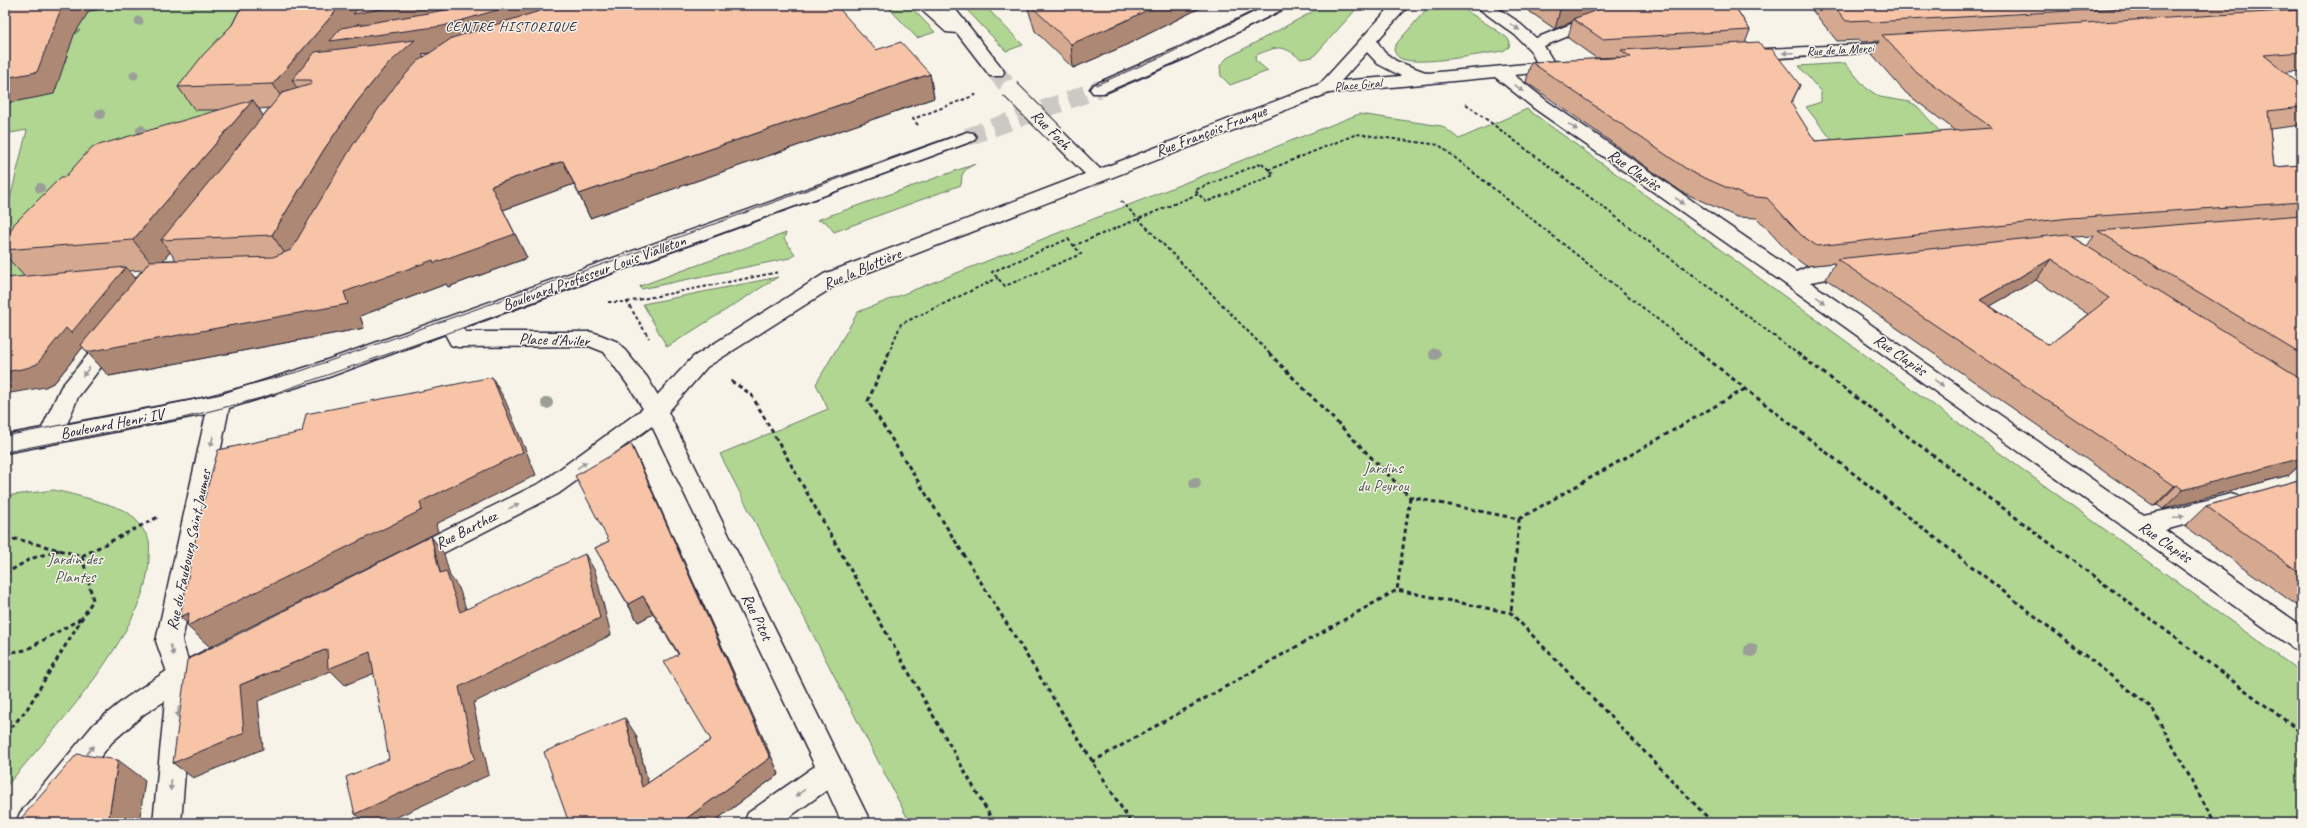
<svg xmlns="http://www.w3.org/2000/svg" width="2307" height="828" viewBox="0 0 2307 828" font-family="Caveat,sans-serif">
	<rect width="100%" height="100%" fill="#f7f3e8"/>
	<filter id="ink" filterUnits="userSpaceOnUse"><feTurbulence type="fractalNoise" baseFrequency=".025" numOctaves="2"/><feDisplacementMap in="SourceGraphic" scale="8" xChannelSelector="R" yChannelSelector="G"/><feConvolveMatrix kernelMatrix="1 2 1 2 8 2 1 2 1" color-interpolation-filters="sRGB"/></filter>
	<g filter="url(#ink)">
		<!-- green -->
		<g fill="#b0d692" stroke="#697c66">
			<polygon points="106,5 273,5 221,109 29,277 5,282 5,219 27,130 5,134 5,89 80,30 5,42 5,22 102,9"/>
			<polygon points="886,5 909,5 935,32 917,38"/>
			<polygon points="980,5 984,5 1023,45 1006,51 966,9"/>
			<path d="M1325,5H1360L1313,57L1301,59C1281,44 1279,46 1256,55L1255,60L1268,71L1230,85L1221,76L1220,66L1227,58Z"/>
			<path d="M1430,5H1458L1505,36L1510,41L1509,47L1503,51C1481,54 1421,66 1402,59C1397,57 1395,54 1394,49L1397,43Z"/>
			<polygon points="1845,63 1866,88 1880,97 1910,102 1917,106 1943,135 1835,144 1806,107 1821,102 1821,92 1799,66"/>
			<polygon points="1527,109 2302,673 2302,823 910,823 720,454 828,409 816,384 858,312 1359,114 1442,126 1459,139"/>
			<polygon points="975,164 966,169 962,175 961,185 834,232 826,222 817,220"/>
			<polygon points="786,233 784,239 795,254 790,258 641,289 640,286"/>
			<polygon points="778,277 667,347 643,304"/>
			<path d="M54,490C71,494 120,505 131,515C137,520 146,533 149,540C150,545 149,553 149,558C148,631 51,732 5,788V496Z"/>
		</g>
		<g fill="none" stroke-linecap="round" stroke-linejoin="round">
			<!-- pedestrian-tunnel -->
			<polyline stroke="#ccc9c5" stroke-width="18" stroke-dasharray="18 9" stroke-linecap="butt" points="967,137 1099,89"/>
			<!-- minor-tunnel -->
			<polyline stroke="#ccc9c5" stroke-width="18" stroke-dasharray="18 9" stroke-linecap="butt" points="996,72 1006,84"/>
			<defs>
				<g id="pedestrian">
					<polygon points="1268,5 1288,5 1286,8 1188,57 1105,93 1093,93 1090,89 1093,85 1176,49"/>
					<polygon points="967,132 973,133 976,137 973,141 463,328 465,332 591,332 598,334 618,342 647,377 667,411 664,417 656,419 648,417 631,389 604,352 589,346 458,347 451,345 445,334 326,378 229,408 182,641 193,676 189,684 180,688 171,684 156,641 206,414 5,453 5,435 42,428 61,387 107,332 114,330 121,332 124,337 78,397 67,424 219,395 310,366"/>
				</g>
				<g id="minor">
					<polygon points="916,5 934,5 940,11 936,5 952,5 1002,68 1004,72 1002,76 990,76 957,33 946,32"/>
					<path d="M1392,5H1409L1377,41L1384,52L1396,61L1428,73L1537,63L1530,50L1515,35L1474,5H1493L1517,21L1536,38L1581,20H1593L1595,23L1593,26L1544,46L1553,61L1564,62L1566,66L1564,70L1514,75L1547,101L1796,272L1810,266L1861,260L1868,262L1871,267L1868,272L1810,282L2143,515L2177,508L2230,494L2238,496L2242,503L2238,510L2165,530L2302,626V651L2293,648L1788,286L1535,109L1495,77L1329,93L838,284L707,367L668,412L871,823H842L827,790L781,823H744L748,813L815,766L652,426L558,494L420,565L411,568L402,565L399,558L402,551L542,482L648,405L693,357L824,274L1085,174L1049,138L1046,134L1049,130H1061L1100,169L1320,84ZM1367,52L1378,64L1401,76L1341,81Z"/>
					<polygon points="1906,42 1912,44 1914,47 1912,50 1746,60 1740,59 1738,55 1740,51 1746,50"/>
					<polygon points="212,647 221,650 225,658 221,666 192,682 181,823 153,823 165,701 144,714 112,742 48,823 16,823 20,813 94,724 126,698 171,668"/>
				</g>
			</defs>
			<!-- pedestrian casing -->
			<use href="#pedestrian" stroke="#22223b" stroke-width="3"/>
			<!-- minor casing -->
			<use href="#minor" stroke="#22223b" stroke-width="3"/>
			<!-- path-far1 -->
			<g stroke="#22223b" stroke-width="2" stroke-dasharray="3.5 2.5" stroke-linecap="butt">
				<polyline points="1466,104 1798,354"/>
				<polyline points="918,125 913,119 978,94"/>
				<polygon points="1262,163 1274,175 1206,202 1195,190"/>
				<polyline points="1268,170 1357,134 1439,145 1701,354"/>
				<polyline points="1121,201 1270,354"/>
				<polygon points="1068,239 1081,254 1005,286 992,272"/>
				<polyline points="1073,246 1198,194"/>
				<polyline points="608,302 627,302 649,338"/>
				<polyline points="627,302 779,272"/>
				<polyline points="888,354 901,324 998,278"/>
			</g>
			<!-- path -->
			<g stroke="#22223b" stroke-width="3" stroke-dasharray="4.5 3.5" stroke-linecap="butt">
				<polyline points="889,353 868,401 1131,823"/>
				<polyline points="1269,353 1410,497 1519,519 1511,613"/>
				<polyline points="1700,353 2152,708 2215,823"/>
				<polyline points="1797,353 2302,733"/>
				<polyline points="731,381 751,394 994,823"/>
				<polyline points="1410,497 1397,590 1511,613 1713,823"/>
				<polyline points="1519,519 1745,389"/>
				<polyline points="5,541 17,539 82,556 93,600 27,709 5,735"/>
				<polyline points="82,556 158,517"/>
				<polyline points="5,574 30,559 59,550"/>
				<polyline points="5,653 26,650 82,618"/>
				<polyline points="1092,762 1397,590"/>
			</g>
			<!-- pedestrian -->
			<use href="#pedestrian" fill="#f7f3e8" fill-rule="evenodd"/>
			<!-- minor -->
			<use href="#minor" fill="#f7f3e8" fill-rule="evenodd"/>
			<!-- tram -->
			<g stroke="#22223b" stroke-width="1">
				<polyline points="1096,85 1170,53 1268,5"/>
				<polyline points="1104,93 1198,53 1292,5"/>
				<polyline points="5,436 191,400 301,371 657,245 963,133"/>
				<polyline points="5,452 183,418 261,398 454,331 972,142"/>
			</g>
			<defs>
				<polyline id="minor-bridge" points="1010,89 1055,134"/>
			</defs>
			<!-- minor-bridge casing -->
			<use href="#minor-bridge" stroke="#22223b" stroke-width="20" stroke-linecap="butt"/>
			<!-- minor-bridge -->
			<use href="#minor-bridge" stroke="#f7f3e8" stroke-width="18"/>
		</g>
		<!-- trees -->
		<g fill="#9a9e97">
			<circle cx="139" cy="21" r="4.5"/>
			<circle cx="134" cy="75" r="4.5"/>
			<circle cx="100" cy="114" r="5"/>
			<circle cx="141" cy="130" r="5"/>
			<circle cx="40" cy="188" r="5"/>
			<circle cx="1435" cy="354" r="6"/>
			<circle cx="547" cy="403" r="6"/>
			<circle cx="1195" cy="483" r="6"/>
			<circle cx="1751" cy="650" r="7"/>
		</g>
		<!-- wall -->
		<g fill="#d4a990" stroke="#22223b" fill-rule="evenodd">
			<path d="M242,5L876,50L930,74L934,98L590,218L574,184L503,210L527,258L448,287L446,284L360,316L364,328L109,376L83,347L55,382L45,387L24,276L5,255V242L65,177L219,110H195L178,87L232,25ZM430,53L424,57L422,54ZM269,108L263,116L259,109ZM170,252L176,260H163ZM142,270L135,278L129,271Z"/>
			<polygon points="1027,5 1206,5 1122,47 1073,68 1035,31"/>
			<path d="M1520,5H1734L1750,30L1745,43L1764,49L1800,85L1791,104L1815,141L1956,131L1906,93L1872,55L1879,41L1861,42L1860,40L1837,41L1808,5H2302V71L2286,72L2302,107V125L2270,129L2274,167L2302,165V463L2289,475L2163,509L2157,505L2154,506L1826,279L1835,263L1806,266L1791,255L1757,218L1737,217L1682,192L1526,82L1531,62L1618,58L1619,57L1596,58L1568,38L1572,22L1555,29ZM2094,236L2087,246L2072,237ZM2036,280L2088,314L2049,345L1990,306Z"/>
			<polygon points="631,444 640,463 779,774 712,823 569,823 636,735 648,783 711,740 678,654 653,614 638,622 595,548 609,541"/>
			<polygon points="2302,479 2302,609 2185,526 2206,506"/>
		</g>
		<!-- shaded-wall -->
		<g fill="#ad8975" stroke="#22223b" fill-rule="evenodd">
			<polygon points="64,5 106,5 102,9 89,11 74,35 54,94 8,103 5,115 5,78 59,14"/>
			<path d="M341,5H600L454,50L422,54L429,66L291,262L272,235L323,151L356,103L385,67L292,80L300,93L288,108L273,84ZM358,23L365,36L345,39Z"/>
			<polygon points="1158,5 1206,5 1122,47 1073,68 1071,44"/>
			<polygon points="1573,5 1616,5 1573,19 1572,22 1555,29 1560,10"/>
			<polygon points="930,74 934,98 590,218 579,194"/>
			<polygon points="253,100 271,128 161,240 170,252 156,269 133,240"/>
			<polygon points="563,161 574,184 503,210 527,258 448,287 446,284 360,316 364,328 109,376 87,352 344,292 491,186"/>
			<polygon points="2051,259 2036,280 1966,320 1980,300"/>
			<polygon points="126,267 142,286 83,347 55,382 45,387 5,394 5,372"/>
			<polygon points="492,377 505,400 536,475 436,524 438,532 210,647 187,626 189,625 180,617 420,502"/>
			<polygon points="631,444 640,463 779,774 712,823 680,823 770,758"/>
			<polygon points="2302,448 2302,463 2289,475 2163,509 2183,490"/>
			<polygon points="2177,485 2157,505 2154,506 2174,486"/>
			<polygon points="431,536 444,554 450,576 459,588 473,629 460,612 440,573"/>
			<polygon points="585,554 595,571 611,635 473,703 489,775 384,823 365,823 355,814 459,687"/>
			<polygon points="643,596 653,614 638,622 628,604"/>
			<polygon points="327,649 370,652 385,669 345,685 331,671 258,701 263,749 193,778 173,763 240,685"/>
			<polygon points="625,718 636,735 653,803 642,787"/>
			<polygon points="118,760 145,780 139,823 108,823"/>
		</g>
		<!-- building -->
		<g fill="#f7c4a7" stroke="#22223b" fill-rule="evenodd">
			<polygon points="5,5 64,5 59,14 37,72 5,78"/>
			<polygon points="242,5 341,5 273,84 178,87 203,55 232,25"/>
			<polygon points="361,5 403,5 353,14"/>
			<polygon points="474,5 514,5 443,26 330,41 341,28"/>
			<polygon points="559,5 836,5 876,50 901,42 930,74 579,194 563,161 491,186 515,234 434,263 433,260 344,292 348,304 87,352 81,345 150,261 273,257 291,250 354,143 395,86 418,61 452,38"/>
			<polygon points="1032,5 1158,5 1121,23 1071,44 1033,8"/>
			<polygon points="1552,5 1573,5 1560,10"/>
			<polygon points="1610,5 1734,5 1750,30 1602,39 1573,19"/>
			<polygon points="1833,5 2179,5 1871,22 1869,20 1846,21"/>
			<polygon points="2302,10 2302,52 2264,55 2302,86 2302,107 2268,111 2274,167 2302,165 2302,202 2070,218 1817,246 1801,235 1767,198 1746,196 1691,172 1531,62 1631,57 1621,50 1759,42 1764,49 1772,49 1800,85 1791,103 1815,141 1992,128 1917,73 1882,35"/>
			<polygon points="415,40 385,67 356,103 323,151 272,235 161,240 282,93 312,84 311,80 292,80 315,52"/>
			<polygon points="253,100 133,240 5,250 5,242 14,224 61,177 65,177 92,147"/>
			<polygon points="2302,215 2302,355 2098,231"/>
			<path d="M2067,234L2302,379V448H2301L2302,449V458L2183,490L2177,485L2174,486L1837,259ZM2051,259L2109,298L2049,345L1980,300Z"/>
			<polygon points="126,267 71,333 66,328 37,364 27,368 5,372 5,278"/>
			<polygon points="492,377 523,452 420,502 422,510 187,626 189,613 180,617 202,507 218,450 302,432 306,414"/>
			<polygon points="631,444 770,758 680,823 569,823 544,752 625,718 642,787 711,740 664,662 679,654 643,596 628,604 595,548 609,541 575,476"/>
			<polygon points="2302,479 2302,574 2206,506"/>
			<polygon points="431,536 440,573 446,571 460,612 585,554 600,618 459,687 475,759 355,814 346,777 389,759 370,652 328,669 327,649 240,685 244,733 173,763 187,660 197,655"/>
			<polygon points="77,754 118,760 108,823 17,823"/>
		</g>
		<!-- one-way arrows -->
		<defs><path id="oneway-solid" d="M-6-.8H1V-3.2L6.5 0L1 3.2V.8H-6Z"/></defs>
		<g fill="#97959a">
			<use href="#oneway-solid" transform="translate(1515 27) rotate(34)"/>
			<use href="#oneway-solid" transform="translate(1788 53) rotate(177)"/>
			<use href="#oneway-solid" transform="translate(1519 88) rotate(37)"/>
			<use href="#oneway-solid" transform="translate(1573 127) rotate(35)"/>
			<use href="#oneway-solid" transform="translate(1680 201) rotate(35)"/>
			<use href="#oneway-solid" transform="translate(1821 300) rotate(35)"/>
			<use href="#oneway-solid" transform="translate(86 372) rotate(128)"/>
			<use href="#oneway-solid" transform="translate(1939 383) rotate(35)"/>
			<use href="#oneway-solid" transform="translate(212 441) rotate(102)"/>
			<use href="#oneway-solid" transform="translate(582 465) rotate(-36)"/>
			<use href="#oneway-solid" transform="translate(514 506) rotate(-27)"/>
			<use href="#oneway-solid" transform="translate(2179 517) rotate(-14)"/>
			<use href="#oneway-solid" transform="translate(172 650) rotate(73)"/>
			<use href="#oneway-solid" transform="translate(178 712) rotate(96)"/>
			<use href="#oneway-solid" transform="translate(90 750) rotate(-51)"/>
			<use href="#oneway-solid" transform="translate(171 785) rotate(95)"/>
			<use href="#oneway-solid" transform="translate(800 793) rotate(144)"/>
		</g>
	</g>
	<g text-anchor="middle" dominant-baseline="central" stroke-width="3" stroke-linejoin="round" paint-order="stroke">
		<!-- far-street labels -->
		<g font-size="13" fill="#22223b" stroke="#f7f3e8">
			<text transform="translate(1840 50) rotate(-3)">Rue de la Merci</text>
			<text transform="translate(1358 85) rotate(-5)">Place Giral</text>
		</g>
		<!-- far-neighbourhood labels -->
		<g font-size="14" letter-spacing="1" fill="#22223b" stroke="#f7f3e8">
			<text x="511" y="26">CENTRE HISTORIQUE</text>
		</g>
		<!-- street labels -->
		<g font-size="16" fill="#22223b" stroke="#f7f3e8">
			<text transform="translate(1051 130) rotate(45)">Rue Foch</text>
			<text transform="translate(1211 131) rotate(-21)">Rue François Franque</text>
			<text transform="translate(1634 170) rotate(35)">Rue Clapiès</text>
			<text transform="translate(862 269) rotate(-23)">Rue la Blottière</text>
			<text transform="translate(594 273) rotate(-20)">Boulevard Professeur Louis Vialleton</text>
			<text transform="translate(554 340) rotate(2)">Place d'Aviler</text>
			<text transform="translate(1900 355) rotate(35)">Rue Clapiès</text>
			<text transform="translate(112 424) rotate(-11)">Boulevard Henri IV</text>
			<text transform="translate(466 530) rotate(-27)">Rue Barthez</text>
			<text transform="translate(2165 542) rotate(35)">Rue Clapiès</text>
			<text transform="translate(189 550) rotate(-78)">Rue du Faubourg Saint Jaumes</text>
			<text transform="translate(757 617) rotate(64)">Rue Pitot</text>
		</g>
		<!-- park labels -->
		<g font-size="16" fill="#4d5855" stroke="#f7f3e8">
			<text x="1383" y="468">Jardins<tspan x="1383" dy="18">du Peyrou</tspan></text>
			<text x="75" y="559">Jardin des<tspan x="75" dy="18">Plantes</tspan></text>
		</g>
	</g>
	<!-- margin -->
	<rect width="2307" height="828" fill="none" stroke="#f7f3e8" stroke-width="20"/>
	<rect x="10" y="10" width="2287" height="808" fill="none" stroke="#22223b" stroke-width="1.5" filter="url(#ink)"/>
</svg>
